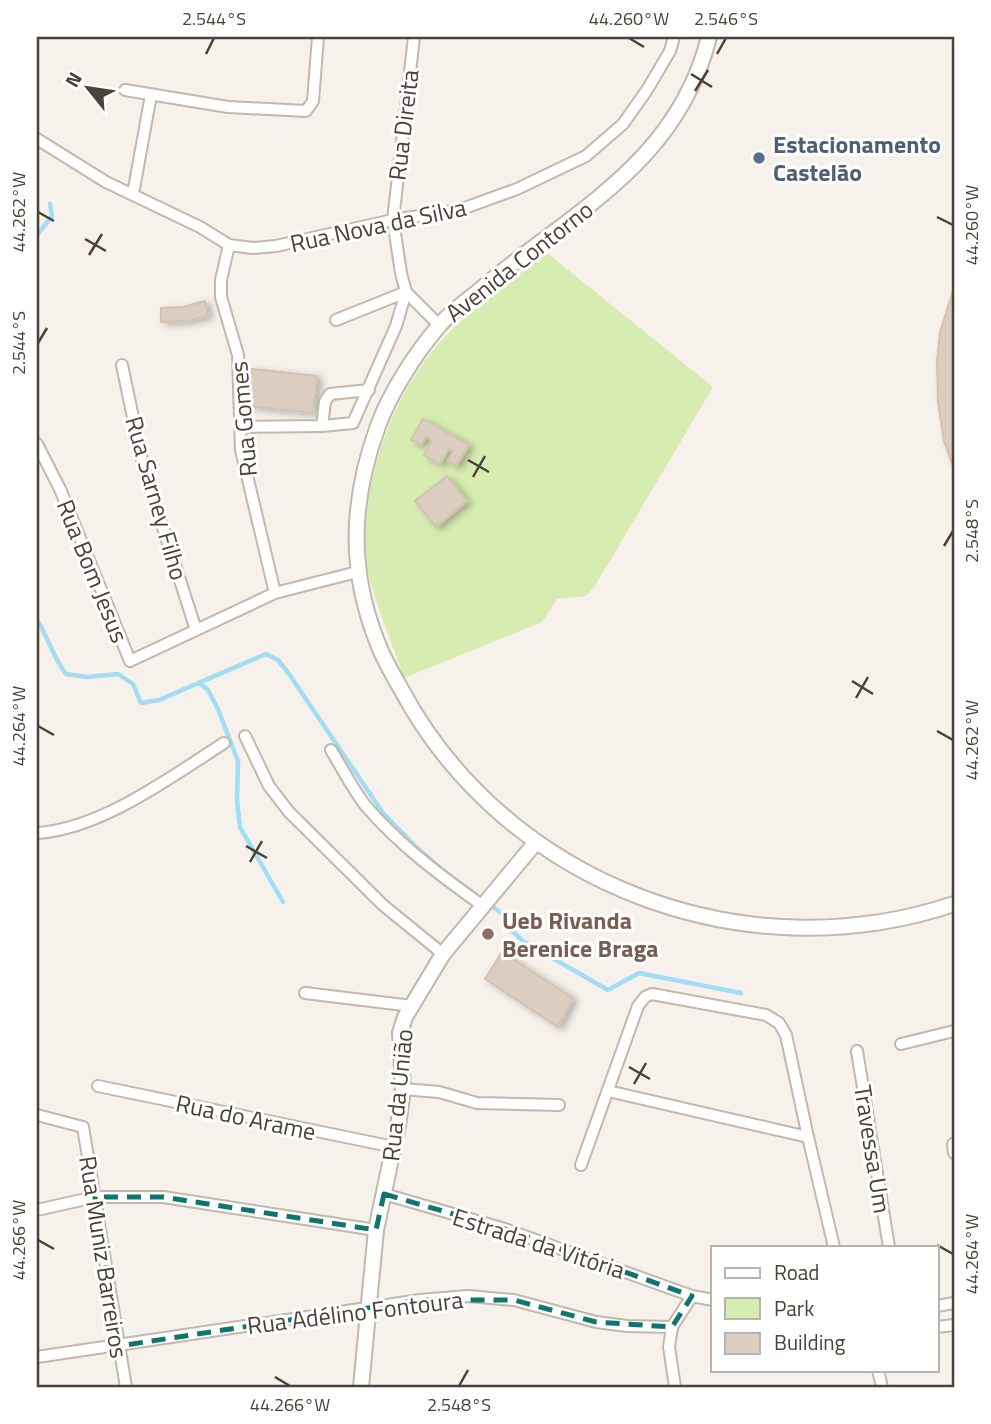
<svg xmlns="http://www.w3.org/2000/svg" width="991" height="1424" viewBox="0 0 991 1424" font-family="'Titillium Web',sans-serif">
	<defs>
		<filter id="shadow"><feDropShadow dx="4.5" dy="2.5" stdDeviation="3.5" flood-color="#0004"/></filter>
	</defs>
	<rect width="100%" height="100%" fill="#f6f1ea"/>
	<!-- green -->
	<path fill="#d7ecb1" d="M547,253L713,387L595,586L586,596L557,599L542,622L404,678C392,643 377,608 368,572C362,549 366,522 369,498C379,433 410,367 460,322C487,298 518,276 547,253Z"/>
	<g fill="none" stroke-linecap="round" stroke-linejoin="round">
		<!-- stream -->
		<g stroke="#a3dcf5" stroke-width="4.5">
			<polyline points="37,235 52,216 50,204"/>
			<path d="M37,620C48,637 53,657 66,674L87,677L118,674L133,684L141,703L159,700L266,654L278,660L289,674L383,813L416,847L446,873L501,913L510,929L523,941L608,990L639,973L741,993"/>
			<polyline points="199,683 208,690 218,709 238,761 237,800 240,827 283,902"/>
		</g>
	</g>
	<!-- building -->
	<g fill="#dbcec1" stroke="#d3c2b1" stroke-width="2" filter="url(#shadow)">
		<polygon points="954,288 954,469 944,441 938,402 937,361 940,332"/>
		<polygon points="205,301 208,316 187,321 161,322 161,308 183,307"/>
		<polygon points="252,369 317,376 313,413 248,406"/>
		<polygon points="423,419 469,445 456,466 448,461 453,451 449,449 440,464 424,455 432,440 426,437 421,445 411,440"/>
		<polygon points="447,476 467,501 436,527 415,501"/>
		<polygon points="502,952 573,998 558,1027 485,979"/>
	</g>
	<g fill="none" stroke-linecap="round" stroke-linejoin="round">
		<defs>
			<g id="minor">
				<polyline points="414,37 393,220 401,273 406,292 439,325"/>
				<polyline points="125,90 228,107 306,111 313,101 318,37"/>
				<polyline points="37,139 106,182 200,227 229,245 253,248 276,246 393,220 459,210 517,189 586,156 623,124 647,90 670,51 674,37"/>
				<polyline points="133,194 151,95"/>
				<polyline points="229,245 221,280 221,297 238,355 241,450 275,593"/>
				<polyline points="336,320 406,292"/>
				<polyline points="122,365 143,465 196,630"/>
				<polyline points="322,426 325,402 330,394 369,390"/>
				<polyline points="240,427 322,426 353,423 396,326 406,292"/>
				<polyline points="37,444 60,489 130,661 275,593 357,572"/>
				<polyline points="245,736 269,786 289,812 383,905 443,954"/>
				<path d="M331,750C342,768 352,788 365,805C399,845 441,876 483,906"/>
				<path d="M37,833C101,829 171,777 224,743"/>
				<polyline points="305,993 412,1006"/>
				<polyline points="901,1044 954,1031"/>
				<polyline points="857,1051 889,1247"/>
				<polyline points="98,1086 394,1147"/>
				<polyline points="403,1089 439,1092 477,1103 559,1105"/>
				<polyline points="608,1091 808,1137 834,1247"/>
				<polyline points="37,1115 83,1127 126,1387"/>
				<polyline points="953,1144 954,1153"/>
				<polyline points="581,1165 638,1006 645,997 652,994 766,1015 779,1023 786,1035 808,1137"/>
				<polyline points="384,1194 505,1229 692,1296 713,1300"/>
				<polyline points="37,1210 95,1197 163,1197 376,1230"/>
				<polyline points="937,1306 954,1303"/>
				<polyline points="937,1327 954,1325"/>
				<polyline points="37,1357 420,1300 468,1296 514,1300 596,1322 627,1326 672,1327"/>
				<polyline points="878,1370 882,1387"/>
				<polyline points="675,1387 669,1347 672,1327 692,1296"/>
			</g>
			<g id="tertiary">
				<path d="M709,37C677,164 573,211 481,289C467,301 450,312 438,327C415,354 390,393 378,426C351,500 348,570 378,644C384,660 393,675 401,689C506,885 745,974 954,904"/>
				<polyline points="361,1387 376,1230 398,1126 403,1089 400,1033 405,1017 443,954 536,842"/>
			</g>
		</defs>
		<!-- minor casing -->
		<use href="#minor" stroke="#c2b8ab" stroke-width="14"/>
		<!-- tertiary casing -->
		<use href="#tertiary" stroke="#c2b8ab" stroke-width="18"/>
		<!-- minor -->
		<use href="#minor" stroke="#fff" stroke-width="10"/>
		<!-- tertiary -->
		<use href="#tertiary" stroke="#fff" stroke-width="14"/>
	</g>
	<!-- marked area -->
	<path fill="none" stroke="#0f766e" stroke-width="5" stroke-dasharray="14 9" stroke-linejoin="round" d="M384,1194L505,1229L692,1296L672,1327L596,1322L514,1300H420L119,1346L95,1197H163L376,1230Z"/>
	<!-- ticks -->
	<path fill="none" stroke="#4a4137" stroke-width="2.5" d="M629,38L644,47M206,54L214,38M717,54L726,38M691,74L712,87M695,91L708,70M38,212L54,221M937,217L953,225M85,239L106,251M89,255L102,234M38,343L47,328M468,460L489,472M473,477L485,456M944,546L953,531M852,681L873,694M856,698L868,677M38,726L54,735M937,731L953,740M246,846L267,858M250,862L262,841M629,1067L650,1079M634,1084L646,1063M38,1240L54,1249M937,1245L953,1254M275,1377L290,1386M459,1386L468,1370"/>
	<!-- markers -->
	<circle fill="#5c6f8a" stroke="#fff" stroke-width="2.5" cx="759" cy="158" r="7"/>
	<circle fill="#8d6e63" stroke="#fff" stroke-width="2.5" cx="488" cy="934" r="7"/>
	<g text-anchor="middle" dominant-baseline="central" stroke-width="6" stroke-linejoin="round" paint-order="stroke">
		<!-- street labels -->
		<g font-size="24" fill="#4a4137" stroke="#fff">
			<text transform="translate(403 125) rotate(-83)">Rua Direita</text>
			<text transform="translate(378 225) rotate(-12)">Rua Nova da Silva</text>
			<text transform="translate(519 261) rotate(-38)">Avenida Contorno</text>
			<text transform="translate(243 419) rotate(-95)">Rua Gomes</text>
			<text transform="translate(157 498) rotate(74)">Rua Sarney Filho</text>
			<text transform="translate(93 571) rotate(68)">Rua Bom Jesus</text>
			<text transform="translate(397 1095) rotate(-84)">Rua da União</text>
			<text transform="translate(246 1117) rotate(12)">Rua do Arame</text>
			<text transform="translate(873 1149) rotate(81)">Travessa Um</text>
			<text transform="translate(539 1243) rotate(18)">Estrada da Vitória</text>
			<text transform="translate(104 1257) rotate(81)">Rua Muniz Barreiros</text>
			<text transform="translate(355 1312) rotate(-7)">Rua Adélino Fontoura</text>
		</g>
		<!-- service labels -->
		<g font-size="24" font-weight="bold" fill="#4e5e75" stroke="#fff" text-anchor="start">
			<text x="773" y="144">Estacionamento<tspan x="773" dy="28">Castelão</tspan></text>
		</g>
		<!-- education labels -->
		<g font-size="24" font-weight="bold" fill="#785e54" stroke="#fff" text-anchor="start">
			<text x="502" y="920">Ueb Rivanda<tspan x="502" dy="28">Berenice Braga</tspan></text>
		</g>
	</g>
	<!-- border -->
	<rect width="991" height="1424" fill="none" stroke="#ffffff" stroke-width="77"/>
	<!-- legend -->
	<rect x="711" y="1246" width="228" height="126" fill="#ffffff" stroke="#b7b3af" stroke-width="2"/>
	<rect x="725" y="1268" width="35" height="10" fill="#ffffff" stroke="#b7b3af" stroke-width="2"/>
	<text x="774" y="1280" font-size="21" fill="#4a4137">Road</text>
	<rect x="725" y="1298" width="35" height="21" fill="#d7ecb1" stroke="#b7b3af" stroke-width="2"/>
	<text x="774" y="1316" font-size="21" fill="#4a4137">Park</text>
	<rect x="725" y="1333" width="35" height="21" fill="#dbcec1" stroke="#b7b3af" stroke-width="2"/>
	<text x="774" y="1350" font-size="21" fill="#4a4137">Building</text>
	<!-- north arrow -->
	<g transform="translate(88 88) rotate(300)" stroke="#ffffff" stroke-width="5" paint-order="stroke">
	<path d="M0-5L12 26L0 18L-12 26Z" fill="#4a4137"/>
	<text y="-10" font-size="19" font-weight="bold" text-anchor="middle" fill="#4a4137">N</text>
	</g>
	<rect x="38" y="38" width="915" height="1348" fill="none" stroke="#4a4137" stroke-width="2.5"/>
	<g font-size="18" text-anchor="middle" fill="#4a4137">
		<text x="214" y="25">2.544°S</text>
		<text x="629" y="25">44.260°W</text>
		<text x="726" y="25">2.546°S</text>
		<text transform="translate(19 212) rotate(-90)" y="6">44.262°W</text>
		<text transform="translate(972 225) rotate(-90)" y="6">44.260°W</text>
		<text transform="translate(19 343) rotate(-90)" y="6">2.544°S</text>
		<text transform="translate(972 531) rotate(-90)" y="6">2.548°S</text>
		<text transform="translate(19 726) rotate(-90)" y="6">44.264°W</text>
		<text transform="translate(972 740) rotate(-90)" y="6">44.262°W</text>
		<text transform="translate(19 1240) rotate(-90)" y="6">44.266°W</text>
		<text transform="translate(972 1254) rotate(-90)" y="6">44.264°W</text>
		<text x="290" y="1411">44.266°W</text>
		<text x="459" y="1411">2.548°S</text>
	</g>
</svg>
